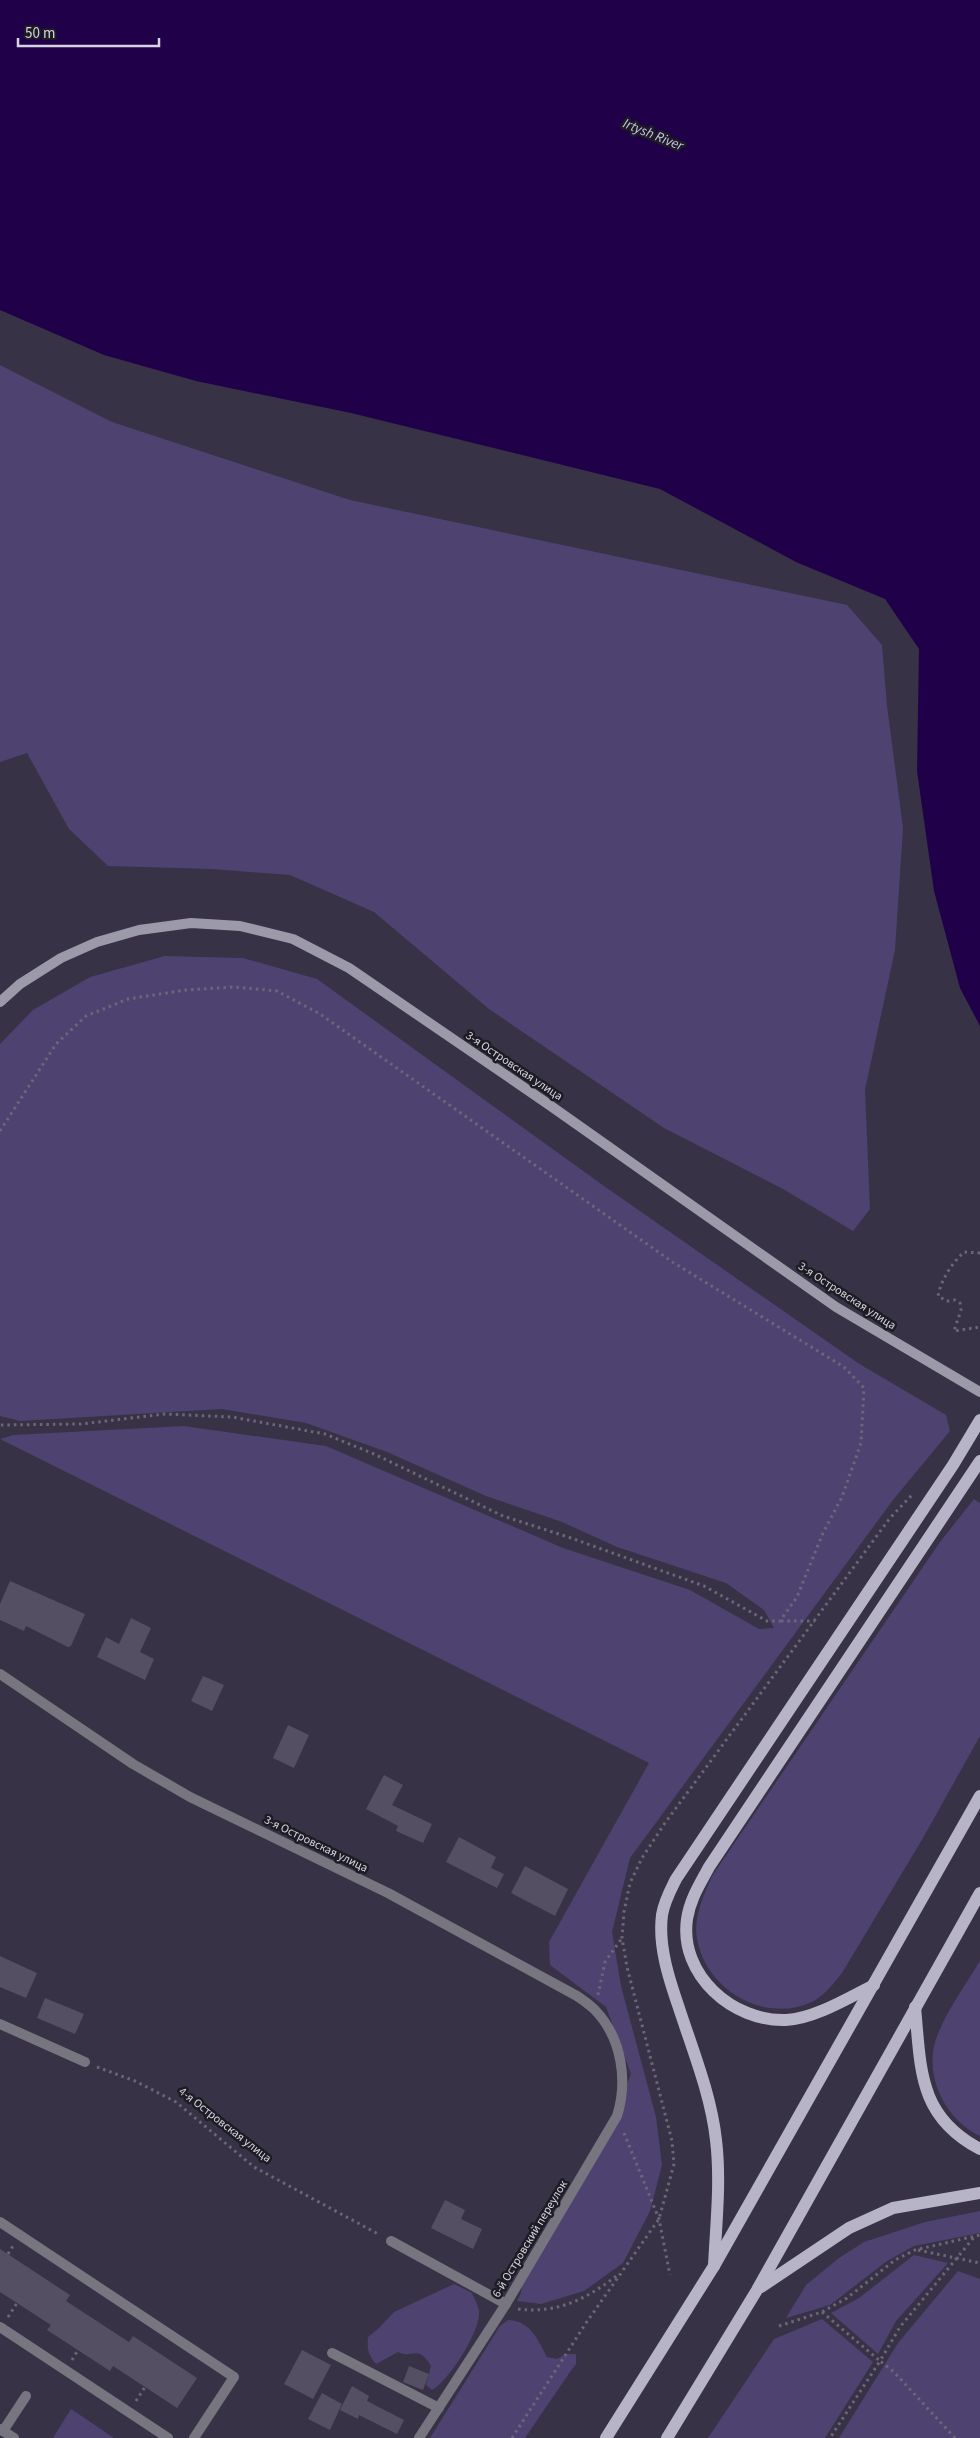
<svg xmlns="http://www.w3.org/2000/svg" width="980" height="2438" viewBox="0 0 980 2438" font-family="'Source Sans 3',sans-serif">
	<rect width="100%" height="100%" fill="#373245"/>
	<!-- green -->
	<g fill="#4e4271">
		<polygon points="0,365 112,422 350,500 847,605 882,645 887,706 903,828 895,950 865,1090 870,1209 853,1231 783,1189 664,1128 489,1009 374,912 290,875 212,869 108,866 69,829 27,753 0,762"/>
		<polygon points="165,956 243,958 317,979 604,1186 858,1363 946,1415 950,1431 893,1500 630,1858 612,1932 621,1986 656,2117 662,2165 650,2211 623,2263 584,2291 541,2304 517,2301 521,2293 522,2283 602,2149 631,2074 606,2007 550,1965 549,1942 649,1763 0,1439 13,1435 184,1426 326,1446 563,1548 690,1590 759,1629 774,1628 764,1610 726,1583 617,1547 562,1522 486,1496 387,1452 306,1423 222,1409 20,1421 0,1416 0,1044 33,1010 90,977"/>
		<path d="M974,1499L980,1503V1736L923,1838L842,1973C833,1984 825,1995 812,2002C764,2024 706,1990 697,1939C693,1917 704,1895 712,1876L940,1542Z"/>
		<path d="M980,1961V2136C947,2120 925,2080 935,2042C944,2014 965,1986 980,1961Z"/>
		<polygon points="980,2211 980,2233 914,2246 887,2261 830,2305 786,2318 806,2285 839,2258 864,2242 925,2222"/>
		<polygon points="914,2255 948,2263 896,2321 878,2354 831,2313 859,2298"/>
		<polygon points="958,2271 980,2279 980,2438 839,2438 898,2343"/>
		<path d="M454,2284L472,2293C474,2298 478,2305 479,2311C481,2331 449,2380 432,2390L426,2385L431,2366C417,2343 414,2360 398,2352L376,2364C368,2355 367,2348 368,2337L379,2328L394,2312Z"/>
		<polygon points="822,2319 873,2362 825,2438 708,2438 774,2339"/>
		<path d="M508,2320C530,2320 538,2340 547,2357L557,2359L566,2354H576V2364L570,2372L525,2438H430L500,2326Z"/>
		<polygon points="71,2409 114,2438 53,2438"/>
	</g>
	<!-- water -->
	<polygon fill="#21004a" points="0,0 980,0 980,1026 960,988 934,891 917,771 919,649 885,599 796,562 660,489 351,413 196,381 104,355 0,310"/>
	<!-- building -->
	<g fill="#544f63">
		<polygon points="10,1581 85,1614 71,1646 68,1647 26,1626 24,1631 0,1620 0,1604"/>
		<polygon points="131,1618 151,1628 140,1652 154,1659 145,1680 97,1657 106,1637 119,1644"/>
		<polygon points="203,1676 224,1685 212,1711 191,1701"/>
		<polygon points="288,1725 309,1735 294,1768 273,1758"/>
		<polygon points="384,1775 403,1785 392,1805 432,1824 423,1843 396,1831 398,1826 366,1809"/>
		<polygon points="459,1837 496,1857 491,1868 504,1874 497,1888 446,1862"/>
		<polygon points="525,1866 568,1889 555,1916 511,1893"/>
		<polygon points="0,1956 37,1973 26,1998 0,1987"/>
		<polygon points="45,1998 84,2014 75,2034 37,2018"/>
		<polygon points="445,2200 465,2210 461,2219 482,2229 473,2249 431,2228"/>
		<polygon points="0,2249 70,2295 66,2301 129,2342 133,2336 197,2378 177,2408 113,2366 110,2371 47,2330 51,2325 0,2292"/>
		<polygon points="302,2350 331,2365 313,2399 284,2384"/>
		<polygon points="409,2366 429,2374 423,2390 403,2382"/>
		<polygon points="352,2386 369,2396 367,2401 404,2420 397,2434 359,2415 358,2419 340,2410"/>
		<polygon points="322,2393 342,2404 330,2430 308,2419"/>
	</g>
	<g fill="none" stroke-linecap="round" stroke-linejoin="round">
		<!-- path -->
		<g stroke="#6b6778" stroke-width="3" stroke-dasharray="2.5 4" stroke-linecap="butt">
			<polyline points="0,1131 56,1044 86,1016 128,999 186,990 234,987 277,991 320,1014 674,1263 844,1367 864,1388 861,1443 842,1497 823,1533 797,1597 780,1621 767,1621 704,1586 571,1538 503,1516 374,1454 325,1434 232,1417 165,1414 81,1424 0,1425"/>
			<path d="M980,1253L964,1252C952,1263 941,1280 938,1296L947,1301L955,1300L960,1303L961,1310L954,1331L980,1327"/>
			<polyline points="781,1621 815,1621"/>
			<polyline points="598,1995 605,1962 622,1938"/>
			<polyline points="97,2067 135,2081 176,2102 254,2167 380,2235"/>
			<polyline points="624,2133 659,2219 670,2275"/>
			<polyline points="918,2250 980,2263"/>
			<polyline points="8,2254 13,2246"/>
			<path d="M518,2309C559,2314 588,2298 619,2274"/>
			<polyline points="822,2312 880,2361 830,2438"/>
			<polyline points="8,2317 17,2303"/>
			<polyline points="779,2326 822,2312 847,2298 895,2260 915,2250 980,2235"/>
			<polyline points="72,2360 78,2350"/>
			<polyline points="136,2401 145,2387"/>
			<polyline points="512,2438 586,2323 659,2219 674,2164 672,2141 627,1967 622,1938 624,1912 630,1883 642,1858 665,1823 890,1518 912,1495"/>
			<polyline points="955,2438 894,2372 880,2361 900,2327 975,2236"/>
		</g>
		<!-- lane -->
		<g stroke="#77757f" stroke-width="10">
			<polyline points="0,2222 234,2377 194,2438"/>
			<polyline points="0,2327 168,2438"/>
			<polyline points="332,2353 439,2408"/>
			<polyline points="0,2429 14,2438"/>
			<polyline points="3,2431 26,2396"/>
		</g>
		<!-- street -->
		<g stroke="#77757f" stroke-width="10">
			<path d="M0,1674L133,1764L190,1797L388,1893L577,1996C583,2000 590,2005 595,2010C622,2038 628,2081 617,2116L506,2304L419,2438"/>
			<polyline points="0,2024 85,2062"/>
			<polyline points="391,2241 506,2304"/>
		</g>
		<!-- secondary -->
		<polyline stroke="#9c99a8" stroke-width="10" points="0,1002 20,984 61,958 97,942 139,930 191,923 240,926 293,939 349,968 548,1104 836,1307 980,1392"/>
		<!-- primary -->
		<g stroke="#b8b4c8" stroke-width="12">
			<path d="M874,1985C850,1997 814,2019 786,2020C733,2022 679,1975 687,1919C690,1899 700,1884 709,1867L980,1461"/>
			<path d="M915,2007C921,2070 918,2116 980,2149"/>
			<path d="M714,2266C716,2224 721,2182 716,2140C711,2095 693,2051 679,2008C669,1979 658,1946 662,1915C664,1902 670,1891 676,1879L953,1465L980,1420"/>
			<polyline points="761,2287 849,2228 893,2208 980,2193"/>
			<polyline points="606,2438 714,2266 980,1796"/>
			<polyline points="667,2438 757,2290 980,1893"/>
		</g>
	</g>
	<g text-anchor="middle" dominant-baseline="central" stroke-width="5" stroke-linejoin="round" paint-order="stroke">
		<!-- street labels -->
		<g font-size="12" fill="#d6d4e0" stroke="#1d1c24">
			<text transform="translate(514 1066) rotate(34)">3-я Островская улица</text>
			<text transform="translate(847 1296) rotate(33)">3-я Островская улица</text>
			<text transform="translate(316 1844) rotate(26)">3-я Островская улица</text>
			<text transform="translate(225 2125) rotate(38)">4-я Островская улица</text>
			<text transform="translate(530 2239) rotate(-59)">6-й Островский переулок</text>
		</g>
		<!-- water labels -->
		<g font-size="14" font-style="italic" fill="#cbc2ee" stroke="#1d1c24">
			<text transform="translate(653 135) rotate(22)">Irtysh River</text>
		</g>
	</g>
	<!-- scale -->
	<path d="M18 38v8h141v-8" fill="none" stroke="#d6d4e0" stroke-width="2.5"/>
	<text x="25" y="38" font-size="15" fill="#d6d4e0" stroke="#1d1c24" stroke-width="4" paint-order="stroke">50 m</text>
</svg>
